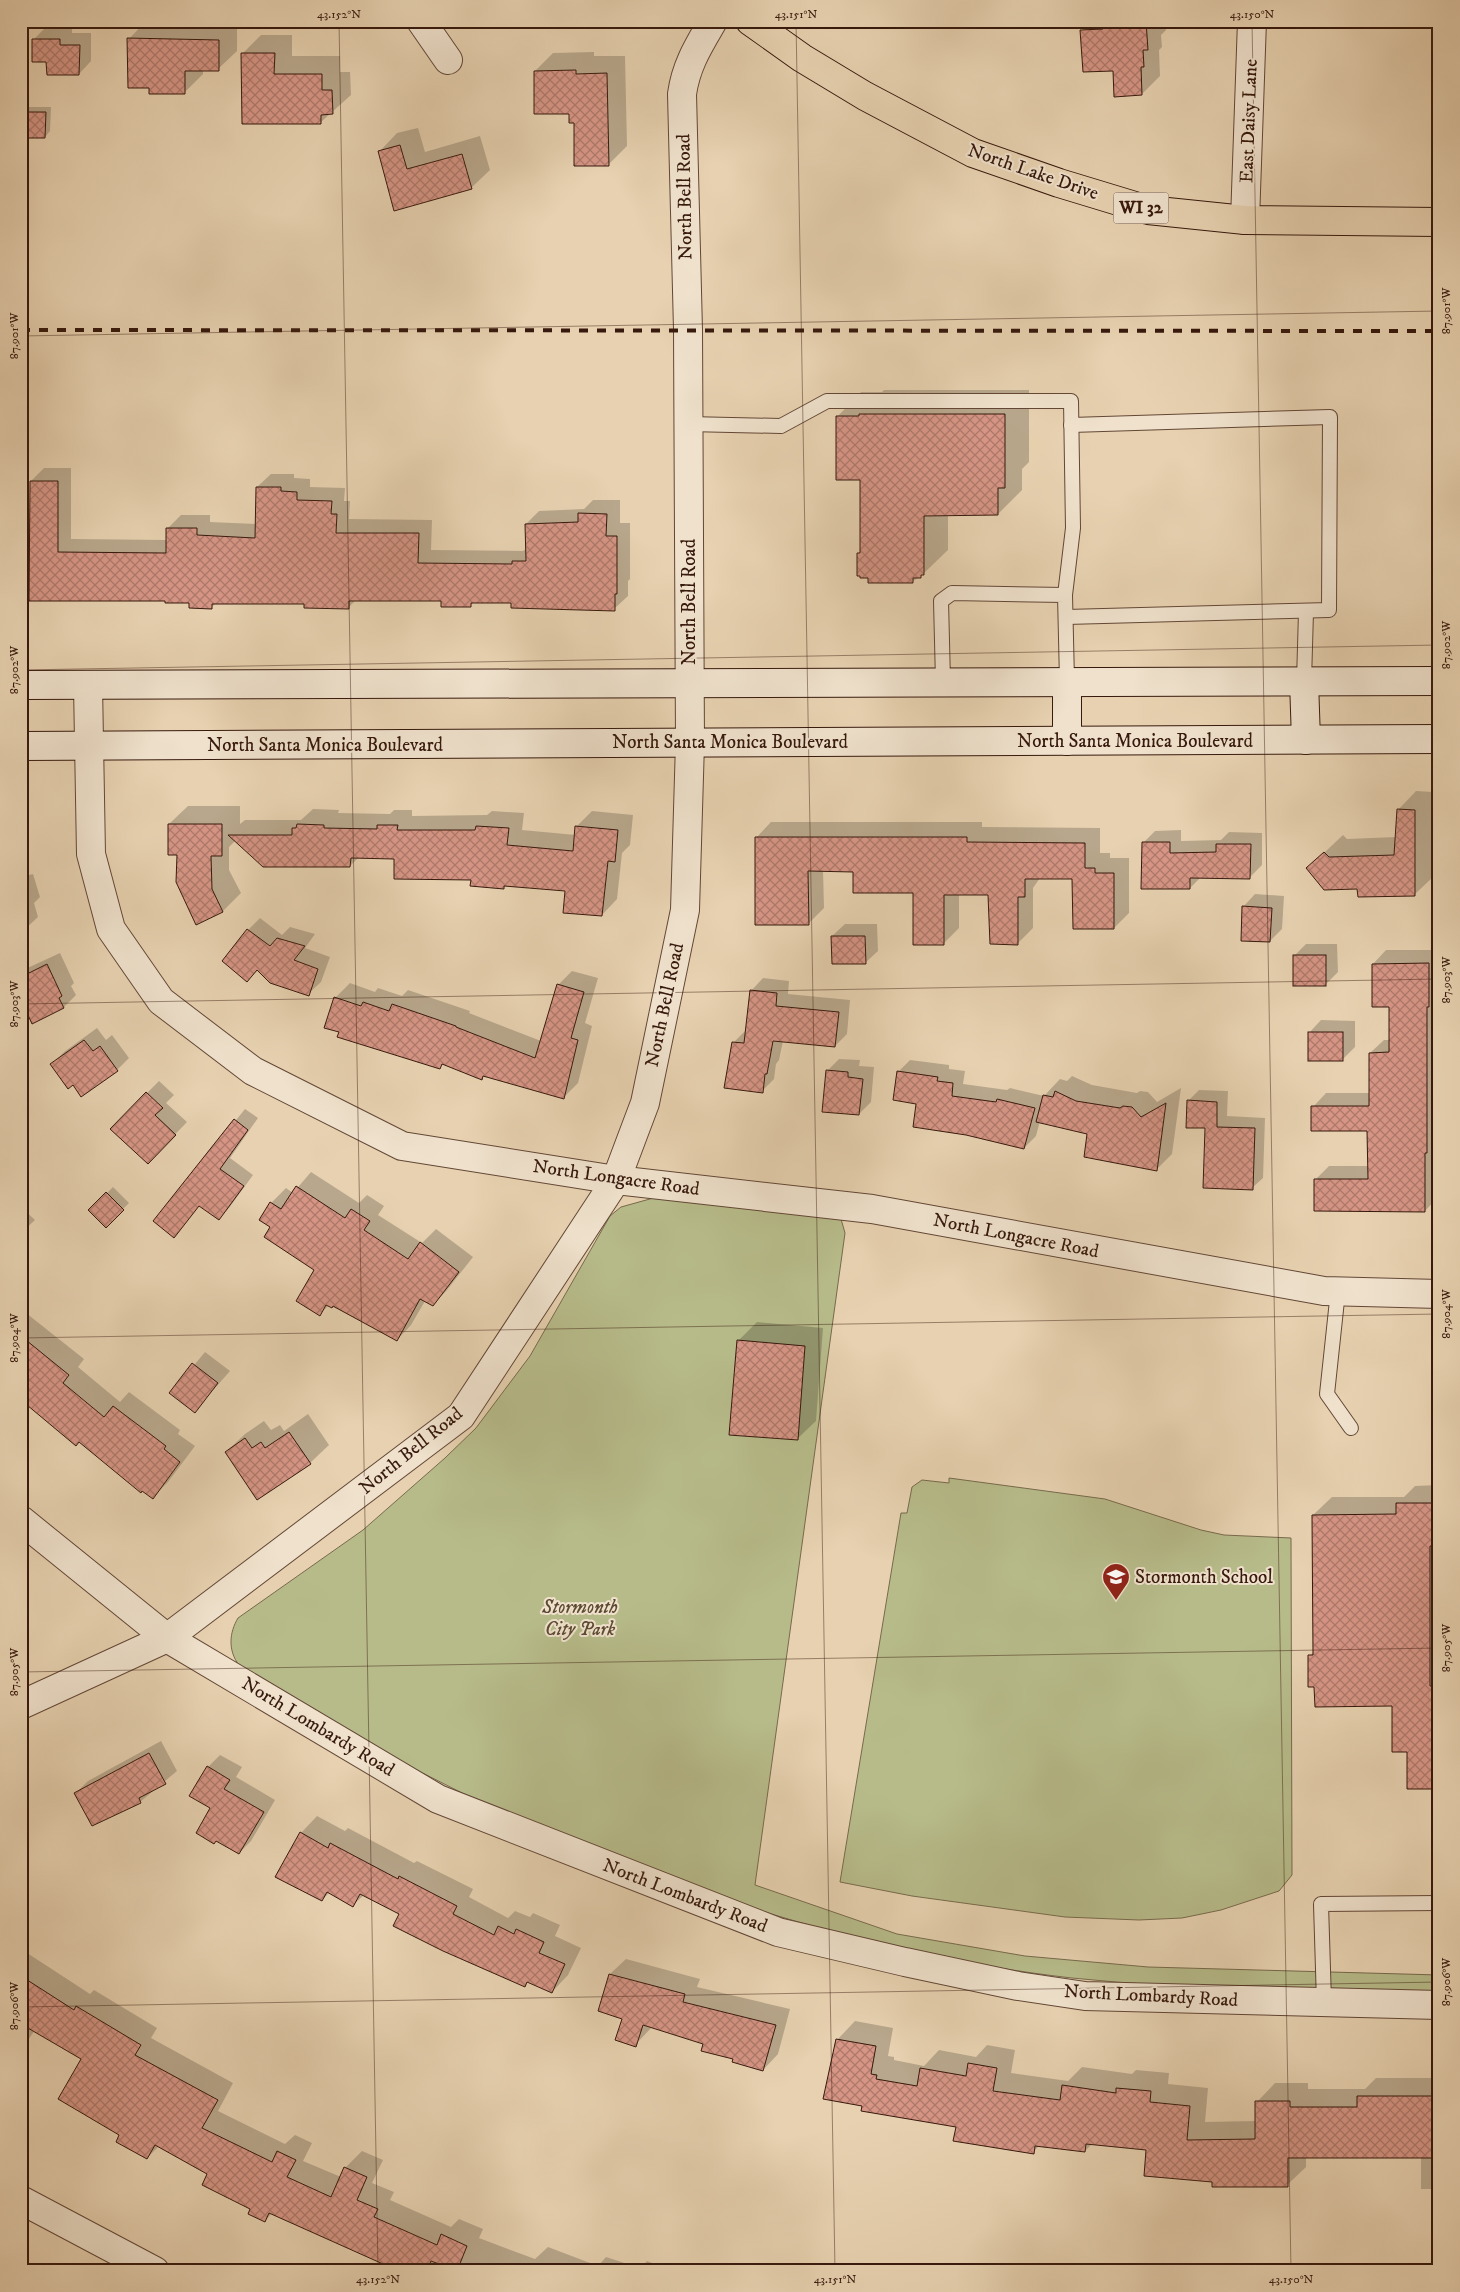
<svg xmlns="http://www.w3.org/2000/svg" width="1460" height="2292" viewBox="0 0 1460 2292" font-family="'IM FELL DW Pica',serif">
	<defs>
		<pattern id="building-cross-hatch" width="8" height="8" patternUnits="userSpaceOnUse" patternTransform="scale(1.25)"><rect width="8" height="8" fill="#d69585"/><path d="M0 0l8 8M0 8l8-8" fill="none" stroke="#ae796b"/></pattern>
	</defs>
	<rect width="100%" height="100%" fill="#e7d1b0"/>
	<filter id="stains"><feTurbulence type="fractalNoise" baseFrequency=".004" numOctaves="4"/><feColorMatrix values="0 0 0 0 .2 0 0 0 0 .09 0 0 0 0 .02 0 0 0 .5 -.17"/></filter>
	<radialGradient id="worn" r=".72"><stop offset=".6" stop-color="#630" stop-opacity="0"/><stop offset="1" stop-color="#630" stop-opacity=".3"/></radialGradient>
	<!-- park -->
	<g fill="#b7bb8a" stroke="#776a4c">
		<path d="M657,1197L841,1219L845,1233L755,1885L897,1934L1025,1956L1148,1967L1439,1975V1993C1317,1989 1194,1991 1072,1978C965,1966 858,1941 755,1909L525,1823L464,1794L397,1760L239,1665C228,1651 229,1633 238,1618L363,1530L445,1458L476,1428L530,1356L610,1216L621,1207Z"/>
		<polygon points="949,1478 1105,1499 1201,1530 1224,1535 1291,1538 1292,1875 1279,1891 1221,1910 1182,1918 1139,1920 1065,1917 912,1896 840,1882 901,1513 907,1513 912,1487 922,1480 949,1483"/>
	</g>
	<!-- shadow -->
	<g fill="#0003">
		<polygon points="146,21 237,22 237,51 218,69 203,69 203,74 185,92 150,87 129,39"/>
		<polygon points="1091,21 1170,21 1166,25 1166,30 1161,35 1162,47 1159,50 1160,76 1142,94 1114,69 1082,31"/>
		<polygon points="46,27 72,27 72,33 91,33 91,61 79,74 48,61 34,39"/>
		<polygon points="261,35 292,35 292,56 340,56 340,72 350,72 351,95 321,122 242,54"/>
		<polygon points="594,52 594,56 625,56 627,146 608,165 570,113 535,71 553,53"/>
		<polygon points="27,107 51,107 50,131 45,137 21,112"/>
		<polygon points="418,128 425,152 480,136 490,170 471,188 395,209 379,152 397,133"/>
		<polygon points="884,390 1029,390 1029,462 1022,469 1022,490 998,514 948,514 948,550 923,574 912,582 869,577 859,553 861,551 861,478 837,417 861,392 882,392"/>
		<polygon points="44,468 71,468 71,539 167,540 167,529 181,515 210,515 210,522 257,524 257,487 271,474 294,474 294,478 310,479 310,487 345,488 344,501 350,501 349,519 432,520 431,550 523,551 527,548 526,524 539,511 584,509 593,500 620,500 620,523 630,523 630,579 628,581 628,596 614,609 513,602 474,602 470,606 442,600 356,600 348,608 305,603 217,602 212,607 190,602 21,590 21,521 30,521 31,481"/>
		<polygon points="1416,791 1433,792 1433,877 1414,895 1308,868 1343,835 1347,839 1396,837 1398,810"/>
		<polygon points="188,806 240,806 240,824 245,820 301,820 313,809 339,810 338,813 390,814 394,810 412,810 412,816 487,815 492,811 524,813 522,830 576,835 576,827 592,811 633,815 630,845 622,853 617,899 602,915 567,889 507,884 503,888 395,857 359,857 350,866 236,840 229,847 229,870 241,893 223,911 178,854 169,824"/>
		<polygon points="21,813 26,814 25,846 21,850"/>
		<polygon points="771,822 982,822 982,827 1100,828 1100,853 1110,853 1110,858 1129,858 1129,913 1114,928 1073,877 1040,878 1033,888 1033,928 1018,943 990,894 959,894 959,928 944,943 914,892 854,871 823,870 824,908 809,923 756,838"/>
		<polygon points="1181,830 1181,841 1221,840 1229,832 1262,833 1262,865 1250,877 1201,877 1190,888 1143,843 1155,831"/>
		<polygon points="33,874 40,897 34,903 38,917 25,929 21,930 21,877"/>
		<polygon points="1255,894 1284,896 1282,929 1270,941 1243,907"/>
		<polygon points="260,918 282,935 290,927 315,934 305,948 330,957 321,982 308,994 258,970 247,981 248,930"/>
		<polygon points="845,924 877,924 878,951 865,963 832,936"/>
		<polygon points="1306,944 1337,944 1338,972 1325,985 1294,956"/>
		<polygon points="1386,950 1439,950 1438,1197 1425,1211 1315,1180 1329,1166 1369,1166 1369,1130 1313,1107 1326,1093 1370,1093 1370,1053 1384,1040 1390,1040 1390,1006 1373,964"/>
		<polygon points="60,953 74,983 71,986 76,995 64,1007 29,1014 21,1017 21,971"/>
		<polygon points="572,971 598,978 585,1023 592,1026 578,1083 563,1098 484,1075 482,1078 444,1063 439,1068 340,1032 335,998 350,983 375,992 378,988 402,996 408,990 470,1011 469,1013 541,1041 558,985"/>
		<polygon points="763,978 789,981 788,994 850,1000 847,1034 835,1046 783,1041 779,1060 776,1064 774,1079 762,1091 733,1043 746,1030 751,991"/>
		<polygon points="1321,1020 1355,1021 1355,1047 1343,1059 1309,1033"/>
		<polygon points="97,1028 106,1040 112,1035 129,1058 117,1070 82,1095 73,1083 52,1064 64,1052"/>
		<polygon points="839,1059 860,1060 859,1066 874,1067 871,1102 859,1114 827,1071"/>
		<polygon points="910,1060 949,1065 949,1069 965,1071 963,1084 1007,1090 1010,1088 1044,1096 1060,1079 1067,1081 1072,1076 1092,1085 1137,1093 1140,1091 1148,1092 1157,1102 1181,1088 1172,1154 1156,1170 1089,1133 1040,1121 1036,1136 1024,1148 917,1102 898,1072"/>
		<polygon points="159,1081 174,1095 166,1103 187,1122 160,1150 147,1093"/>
		<polygon points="1199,1090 1228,1091 1227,1116 1265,1118 1263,1178 1252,1188 1188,1101"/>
		<polygon points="245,1109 258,1118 230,1158 253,1175 229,1208 219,1219 200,1205 174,1236 155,1221"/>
		<polygon points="311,1172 359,1203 367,1195 384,1206 378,1215 422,1243 436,1229 473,1257 447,1290 433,1305 425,1301 411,1325 397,1340 329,1305 320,1314 316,1269 272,1227 261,1219 271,1203 286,1188 293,1193"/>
		<polygon points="113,1187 129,1203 106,1226 90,1210"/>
		<polygon points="21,1207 35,1220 21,1233"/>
		<polygon points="21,1309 84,1359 78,1367 120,1402 129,1392 180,1430 178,1434 195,1446 168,1482 153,1497 21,1398"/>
		<polygon points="757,1322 823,1328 816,1421 797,1439 739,1340"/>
		<polygon points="205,1352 230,1371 195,1411 171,1393"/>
		<polygon points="308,1414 329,1445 310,1463 226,1452 245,1434 264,1421 271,1430 280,1425 284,1431"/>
		<polygon points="1439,1485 1439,1788 1408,1751 1393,1705 1316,1685 1310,1656 1314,1651 1313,1515 1332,1497 1404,1497 1415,1486"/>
		<polygon points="161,1741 177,1771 140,1802 92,1824 76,1793 88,1781"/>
		<polygon points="220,1755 242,1767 236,1777 275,1800 251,1841 239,1853 211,1808 208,1767"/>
		<polygon points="317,1816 345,1831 348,1828 414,1863 417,1861 473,1889 469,1897 508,1918 515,1911 530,1917 533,1913 560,1925 555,1936 581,1948 568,1975 552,1992 528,1982 524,1986 401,1914 364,1895 353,1905 330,1892 322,1900 301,1833"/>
		<polygon points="21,1949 90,1994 94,1990 157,2028 151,2038 233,2083 218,2111 285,2144 295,2135 312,2143 303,2161 341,2177 345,2168 362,2151 383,2160 372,2183 394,2192 390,2200 451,2227 459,2219 483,2229 479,2238 535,2259 548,2247 598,2266 606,2257 640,2268 647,2261 673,2271 456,2271 439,2263 433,2271 389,2271 385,2263 272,2213 265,2221 209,2173 159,2146 147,2158 121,2135 83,2059 35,2030 21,2050"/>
		<polygon points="626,1959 700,1979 697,1987 790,2009 778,2054 763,2070 704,2043 652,2027 635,2045 624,2018 599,2010 610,1974"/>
		<polygon points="855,2021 893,2028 888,2056 894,2057 894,2060 924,2066 939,2050 976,2057 987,2045 1015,2050 1011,2073 1068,2081 1082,2067 1132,2074 1136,2070 1169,2073 1168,2084 1208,2088 1205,2122 1256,2121 1257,2102 1275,2083 1308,2083 1308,2089 1365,2089 1376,2078 1439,2078 1439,2195 1434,2195 1434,2189 1421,2189 1421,2157 1306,2157 1306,2167 1287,2185 1213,2181 1147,2149 1092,2144 1085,2151 1040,2145 1033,2152 957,2126 864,2105 837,2040"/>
	</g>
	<!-- building -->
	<g fill="url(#building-cross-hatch)" stroke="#37190d">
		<polygon points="1116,21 1146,21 1148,50 1143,50 1144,67 1141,67 1142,95 1114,97 1113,71 1083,72 1080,30 1103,29 1103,25 1116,24"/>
		<polygon points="127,38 219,40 219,71 185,71 185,94 149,94 149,88 128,88"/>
		<polygon points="32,39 60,39 60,45 80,45 79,75 47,75 46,62 32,62"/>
		<polygon points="241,53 275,53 274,74 322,74 322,90 332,90 333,114 321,115 321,124 242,124"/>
		<polygon points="576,70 576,74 607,73 609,166 574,166 574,123 569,123 569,114 534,114 534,71"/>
		<polygon points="21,112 46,112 45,138 21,138"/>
		<polygon points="400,145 407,169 462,154 472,189 394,211 378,151"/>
		<polygon points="859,414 1005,414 1005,488 998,488 998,515 924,516 924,575 921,575 921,578 913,578 913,583 868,583 868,578 860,578 860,576 857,576 857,553 860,553 860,480 836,480 836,416 859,416"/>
		<polygon points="30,481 58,481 58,552 166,553 166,528 197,528 197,535 255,538 256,487 281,487 281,491 297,492 297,500 332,501 331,514 337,514 336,533 419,533 418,563 512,564 512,561 526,561 525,524 578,522 578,513 607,514 606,536 617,536 617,594 615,594 615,611 511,608 511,603 471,603 471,607 441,607 441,601 349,601 349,609 304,608 304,604 212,604 212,609 189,608 189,603 165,603 165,601 29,601"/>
		<polygon points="1397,809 1415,810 1415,896 1358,897 1357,889 1324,890 1306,868 1324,852 1329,857 1394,855"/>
		<polygon points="168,824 222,824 222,856 211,856 212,889 223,912 196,925 176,882 177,855 168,855"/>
		<polygon points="297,824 324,825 324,828 377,829 377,825 398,825 397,830 475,830 476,826 509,828 507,845 573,851 575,826 618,830 615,862 608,861 602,916 563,913 565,891 504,886 504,889 470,886 471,880 394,879 394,859 351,858 350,867 263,867 228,835 292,835 292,828 296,828"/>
		<polygon points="755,837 967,837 967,842 1085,843 1085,868 1095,868 1095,873 1114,873 1114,929 1073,929 1072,879 1025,879 1025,897 1018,897 1018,945 990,944 988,895 944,895 944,945 913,945 913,893 853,893 853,872 808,871 809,925 755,925"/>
		<polygon points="1142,842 1170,842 1170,853 1216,852 1216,844 1251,844 1250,879 1190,878 1190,889 1141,889"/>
		<polygon points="1242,906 1272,908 1270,942 1241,941"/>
		<polygon points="247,929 270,946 277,938 305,946 294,960 318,969 309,996 270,983 257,970 247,982 222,961"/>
		<polygon points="831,936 865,936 866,964 832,964"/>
		<rect x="1293" y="955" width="33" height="31"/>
		<polygon points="1429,963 1429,1007 1427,1007 1427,1153 1425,1153 1425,1212 1314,1211 1314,1179 1368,1179 1367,1131 1311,1131 1311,1106 1369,1106 1369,1053 1389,1052 1389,1007 1372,1007 1372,964"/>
		<polygon points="47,964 62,996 59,998 64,1008 32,1024 28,1015 21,1019 21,977"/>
		<polygon points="557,984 584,992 571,1038 578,1040 564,1099 483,1076 482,1080 442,1064 440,1069 337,1037 339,1032 324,1028 334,997 361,1006 363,1002 389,1011 392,1004 456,1026 456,1027 535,1058"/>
		<polygon points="750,990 777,993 776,1006 839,1012 835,1047 773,1041 767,1074 765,1074 763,1093 724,1088 732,1042 744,1043"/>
		<rect x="1308" y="1032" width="35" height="29"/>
		<polygon points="84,1040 93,1051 100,1046 118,1071 81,1097 73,1085 68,1089 50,1064"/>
		<polygon points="826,1070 848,1072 848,1077 863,1079 859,1115 822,1112"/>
		<polygon points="897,1071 938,1077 937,1081 953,1083 952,1096 996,1102 997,1099 1035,1108 1024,1149 966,1135 913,1127 916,1104 893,1100"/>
		<polygon points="1055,1091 1076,1101 1120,1108 1123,1106 1132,1107 1141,1117 1166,1103 1157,1171 1084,1157 1087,1134 1036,1122 1043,1095 1053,1097"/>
		<polygon points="146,1092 163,1108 155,1115 176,1135 148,1164 110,1129"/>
		<polygon points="1187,1100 1217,1102 1217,1127 1255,1128 1253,1190 1203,1188 1205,1128 1186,1128"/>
		<polygon points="234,1119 248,1130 220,1169 244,1186 219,1220 199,1206 174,1238 153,1221"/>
		<polygon points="296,1186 345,1218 351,1209 370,1221 364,1230 408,1259 420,1242 459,1272 433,1306 420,1299 397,1341 333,1306 332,1308 326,1305 320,1316 296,1301 314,1270 264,1237 270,1227 259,1220 270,1202 281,1209"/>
		<polygon points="106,1192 124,1210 106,1228 88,1210"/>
		<polygon points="21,1336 69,1375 63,1383 104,1417 113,1406 166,1446 164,1449 180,1462 153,1499 142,1491 141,1493 79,1442 76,1446 21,1400"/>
		<polygon points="737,1340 805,1346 798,1440 729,1435"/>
		<polygon points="192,1363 218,1383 195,1413 169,1393"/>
		<polygon points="289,1432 311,1464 257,1500 225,1452 245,1438 252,1448 261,1442 265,1448"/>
		<polygon points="1396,1503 1439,1503 1439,1546 1430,1546 1430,1686 1439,1686 1439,1789 1407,1789 1407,1752 1392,1752 1392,1706 1315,1707 1314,1687 1308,1687 1308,1655 1313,1655 1312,1515 1396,1514"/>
		<polygon points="149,1753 166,1784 139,1798 141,1803 92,1826 74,1793"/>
		<polygon points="207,1766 230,1780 224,1789 264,1812 239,1854 216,1841 214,1844 196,1833 210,1808 189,1796"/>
		<polygon points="300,1832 328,1848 330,1843 398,1879 399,1876 457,1906 453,1914 494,1935 498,1926 514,1934 516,1929 544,1942 539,1953 565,1964 552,1993 527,1982 525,1987 443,1951 393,1926 399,1914 360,1894 353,1907 327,1892 322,1901 275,1877"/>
		<polygon points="609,1974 685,1994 683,2002 776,2025 763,2071 732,2062 733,2059 701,2051 703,2044 643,2025 636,2047 615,2040 622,2019 598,2011"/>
		<polygon points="21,1976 74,2010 76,2006 141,2045 135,2055 218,2100 202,2128 272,2162 277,2151 296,2160 287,2177 331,2197 344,2167 367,2177 357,2200 378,2209 374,2217 437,2245 441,2234 467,2246 457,2271 431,2261 427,2271 380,2271 383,2264 269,2213 265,2222 248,2214 250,2209 202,2185 207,2174 155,2145 147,2159 116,2142 119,2135 58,2099 81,2059 21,2024"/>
		<polygon points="836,2039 876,2046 871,2074 877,2075 876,2079 917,2086 920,2068 966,2076 968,2063 997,2068 993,2091 1060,2100 1062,2085 1116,2093 1116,2088 1151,2091 1150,2102 1190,2106 1187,2140 1255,2139 1255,2101 1290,2101 1290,2107 1357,2107 1357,2096 1439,2096 1439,2158 1288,2158 1288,2187 1212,2187 1212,2182 1144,2176 1146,2150 1086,2144 1085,2152 1035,2146 1034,2154 953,2141 956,2127 861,2111 862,2106 823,2099"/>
	</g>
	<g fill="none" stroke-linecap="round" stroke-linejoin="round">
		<defs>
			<g id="lane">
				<polyline points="688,424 781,426 827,401 1071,401 1073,528 1065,595"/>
				<polyline points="1066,617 1329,610 1330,417 1071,425"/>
				<polyline points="943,681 941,601 952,593 1065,595 1067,681"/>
				<polyline points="1304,681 1306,612"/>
				<polyline points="1338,1291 1327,1394 1351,1428"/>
				<polyline points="1324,2002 1321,1904 1439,1903"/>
			</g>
			<g id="street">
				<polyline points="421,21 448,60"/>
				<polyline points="1245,220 1252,21"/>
				<polyline points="88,685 91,854 111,929 161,1001 253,1071 402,1146 616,1180 872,1209 1324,1291 1439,1294"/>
				<polyline points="21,1520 167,1638 438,1799 778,1932 905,1962 1018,1986 1085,1996 1439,2005"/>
				<path d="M21,1705L167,1638L461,1416L616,1180L645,1103L685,910L690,743L688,330L682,94C686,65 699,45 713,21"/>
				<polyline points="21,2200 155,2271"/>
			</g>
			<g id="secondary">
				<polyline points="1067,681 1067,741"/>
				<polyline points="1304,681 1306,740"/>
				<polyline points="21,685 1439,681"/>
				<polyline points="21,746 1439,739"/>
			</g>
			<polyline id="primary" points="750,21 802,58 865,96 973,153 1059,183 1148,210 1245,220 1439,222"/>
		</defs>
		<!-- lane casing -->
		<use href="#lane" stroke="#634736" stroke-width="16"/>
		<!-- street casing -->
		<use href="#street" stroke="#634736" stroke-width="30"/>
		<!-- secondary casing -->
		<use href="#secondary" stroke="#37190d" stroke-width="30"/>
		<!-- primary casing -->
		<use href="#primary" stroke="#37190d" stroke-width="30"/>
		<!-- lane -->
		<use href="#lane" stroke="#efe1cc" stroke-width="14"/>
		<!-- street -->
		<use href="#street" stroke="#efe1cc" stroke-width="28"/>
		<!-- secondary -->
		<use href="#secondary" stroke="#efe1cc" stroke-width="28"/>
		<!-- primary -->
		<use href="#primary" stroke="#e7d1b0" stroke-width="28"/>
		<!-- rail -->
		<polyline stroke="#37190d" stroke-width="4" stroke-dasharray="9 9" stroke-linecap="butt" points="21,330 1439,331"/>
	</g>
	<!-- ticks -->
	<path fill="none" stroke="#37190d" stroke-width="1" stroke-opacity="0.45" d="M339,21L378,2271M796,21L835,2271M1252,21L1291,2271M21,336L1439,311M21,670L1439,645M21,1004L1439,979M21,1338L1439,1314M21,1672L1439,1648M21,2007L1439,1982"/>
	<!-- icons -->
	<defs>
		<symbol id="school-pin" viewBox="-11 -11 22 30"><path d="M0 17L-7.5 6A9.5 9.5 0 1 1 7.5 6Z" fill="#8f2418" stroke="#efe1cc"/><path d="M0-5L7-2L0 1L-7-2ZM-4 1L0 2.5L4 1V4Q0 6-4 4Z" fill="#fff"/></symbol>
	</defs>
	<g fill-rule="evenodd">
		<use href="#school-pin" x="1100" y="1561" width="32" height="43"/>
	</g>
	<g text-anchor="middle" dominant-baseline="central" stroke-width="4" stroke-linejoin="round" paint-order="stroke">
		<!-- shield labels -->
		<rect fill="#efe1cc" stroke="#6e5546" stroke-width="1" x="1113.5" y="192.5" width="55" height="31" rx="4"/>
		<g font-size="18" font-weight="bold" fill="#37190d">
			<text x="1141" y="208">WI 32</text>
		</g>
		<!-- street labels -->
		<g font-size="19" fill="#37190d" stroke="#efe1cc">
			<text transform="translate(1249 121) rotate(-88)">East Daisy Lane</text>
			<text transform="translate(1033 172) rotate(19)">North Lake Drive</text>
			<text transform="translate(685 197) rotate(-91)">North Bell Road</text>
			<text transform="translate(689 602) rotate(-90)">North Bell Road</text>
			<text x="1135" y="741">North Santa Monica Boulevard</text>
			<text x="730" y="742">North Santa Monica Boulevard</text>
			<text x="325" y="745">North Santa Monica Boulevard</text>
			<text transform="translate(665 1005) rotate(-78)">North Bell Road</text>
			<text transform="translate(616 1178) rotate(8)">North Longacre Road</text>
			<text transform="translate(1016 1236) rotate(11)">North Longacre Road</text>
			<text transform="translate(411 1451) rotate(-39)">North Bell Road</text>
			<text transform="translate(318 1727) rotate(31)">North Lombardy Road</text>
			<text transform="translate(685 1896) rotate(21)">North Lombardy Road</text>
			<text transform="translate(1151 1996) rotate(3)">North Lombardy Road</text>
		</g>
		<!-- poi labels -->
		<g font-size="19" fill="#37190d" stroke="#efe1cc" text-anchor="start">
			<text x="1135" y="1577">Stormonth School</text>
		</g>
		<!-- park labels -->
		<g font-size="19" font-style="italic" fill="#5d4a32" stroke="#efe1cc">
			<text x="580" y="1607">Stormonth<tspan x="580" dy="22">City Park</tspan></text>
		</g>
	</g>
	<!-- margin -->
	<rect width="1460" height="2292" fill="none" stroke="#e7d1b0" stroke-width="55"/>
	<rect x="28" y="28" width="1404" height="2236" fill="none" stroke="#37190d" stroke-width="2"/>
	<g font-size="12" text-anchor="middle" fill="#37190d">
		<text x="339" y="18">43.152°N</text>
		<text x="796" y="18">43.151°N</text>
		<text x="1252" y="18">43.150°N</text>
		<text transform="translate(1446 311) rotate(-90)" y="4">87.901°W</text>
		<text transform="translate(14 336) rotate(-90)" y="4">87.901°W</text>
		<text transform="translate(1446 645) rotate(-90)" y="4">87.902°W</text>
		<text transform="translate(14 670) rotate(-90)" y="4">87.902°W</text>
		<text transform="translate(1446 980) rotate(-90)" y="4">87.903°W</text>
		<text transform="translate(14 1004) rotate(-90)" y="4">87.903°W</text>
		<text transform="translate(1446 1314) rotate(-90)" y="4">87.904°W</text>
		<text transform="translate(14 1338) rotate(-90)" y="4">87.904°W</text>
		<text transform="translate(1446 1648) rotate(-90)" y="4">87.905°W</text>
		<text transform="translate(14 1672) rotate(-90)" y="4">87.905°W</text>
		<text transform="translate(1446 1982) rotate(-90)" y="4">87.906°W</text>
		<text transform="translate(14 2006) rotate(-90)" y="4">87.906°W</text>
		<text x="378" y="2283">43.152°N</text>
		<text x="835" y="2283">43.151°N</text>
		<text x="1291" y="2283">43.150°N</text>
	</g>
	<rect width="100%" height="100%" filter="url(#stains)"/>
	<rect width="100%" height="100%" fill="url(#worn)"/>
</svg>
